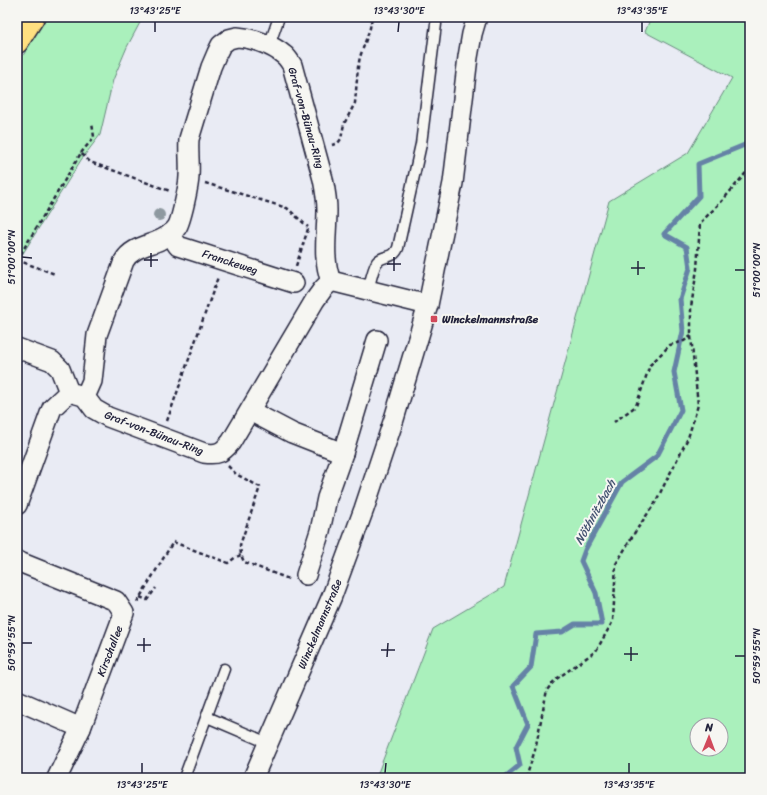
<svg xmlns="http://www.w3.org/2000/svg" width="767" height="795" viewBox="0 0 767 795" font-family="Sriracha,sans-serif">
	<rect width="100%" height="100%" fill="#e9ebf4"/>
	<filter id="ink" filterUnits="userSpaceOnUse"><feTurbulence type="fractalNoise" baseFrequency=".025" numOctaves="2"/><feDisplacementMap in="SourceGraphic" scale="8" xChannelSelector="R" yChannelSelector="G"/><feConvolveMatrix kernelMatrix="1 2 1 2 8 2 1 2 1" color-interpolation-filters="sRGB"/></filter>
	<g filter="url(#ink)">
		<!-- green -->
		<g fill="#aaf0bc" stroke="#66897c" fill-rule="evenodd">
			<polygon points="47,17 143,17 127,47 113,80 100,135 81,160 17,263 17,65"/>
			<path d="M651,17H750V778H376L433,629L504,587L609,201L688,153L732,78L645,32ZM697,725H721V749H697Z"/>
		</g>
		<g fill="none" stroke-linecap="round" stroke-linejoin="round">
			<!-- stream -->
			<polyline stroke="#6582a6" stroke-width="5" points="504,778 520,765 516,747 528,724 513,686 531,667 536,634 562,632 575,624 602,624 596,593 581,561 585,550 622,482 657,456 681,410 674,372 683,331 680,299 690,268 687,247 664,234 699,196 698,164 747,144 750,141"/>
			<defs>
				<g id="lane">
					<polyline points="269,46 279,17"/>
					<path d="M368,291C370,283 373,268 377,262C384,254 393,260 398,248L421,144L436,24"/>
					<polyline points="207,717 268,743"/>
					<polyline points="184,778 224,669"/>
				</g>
				<g id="street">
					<path d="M237,37C252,38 273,45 284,55C287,57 290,62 292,65L323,179C325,189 327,199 327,210C327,234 322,258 331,281L323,289L315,300L231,442C222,453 218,455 204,453L108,417L94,409L85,397L92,381L97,335L124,261C131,248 147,246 160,240C166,237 173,233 177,227C181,221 189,185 189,176C190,164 188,152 189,139L211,67L217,53L221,45L229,39Z"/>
					<polyline points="170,234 178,246 294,283"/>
					<polyline points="331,281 428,305"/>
					<polyline points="17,348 52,361 60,369 69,392 80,395"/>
					<polyline points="250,411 292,433 343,453"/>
					<polyline points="17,505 52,408 69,392"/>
					<polyline points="17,561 116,601 124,613 81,728 57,778"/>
					<polyline points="306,575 320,531 327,498 343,453 377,340"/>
					<polyline points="17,700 81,728"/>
					<polyline points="253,778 332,596 364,509 394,419 428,305 453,183 468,57 472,34 477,17"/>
				</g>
				<polyline id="primary" points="17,42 33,17"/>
			</defs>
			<!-- lane casing -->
			<use href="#lane" stroke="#22223b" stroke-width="13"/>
			<!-- street casing -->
			<use href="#street" stroke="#22223b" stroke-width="22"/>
			<!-- primary casing -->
			<use href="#primary" stroke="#22223b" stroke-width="25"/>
			<!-- path -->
			<g stroke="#22223b" stroke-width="2.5" stroke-dasharray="4 3" stroke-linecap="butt">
				<polyline points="332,145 338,143 341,139 344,124 355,103 358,67 360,57 370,28 372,17"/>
				<polyline points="81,153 94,137 92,123"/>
				<polyline points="205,183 287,208 308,227"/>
				<polyline points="17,260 81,153 90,162 170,191"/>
				<polyline points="17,260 55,274"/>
				<polyline points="296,266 308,229"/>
				<polyline points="167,421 218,277"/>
				<polyline points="614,422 636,406 650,365 670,345 684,341 691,336"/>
				<polyline points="228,466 236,474 260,487 240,545 241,555 244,562 289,579"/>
				<polyline points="140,597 147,600 156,588"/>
				<polyline points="137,602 173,542 228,563 236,557 241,555"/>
				<polyline points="526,778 535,750 547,690 555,680 596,651 613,621 616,564 635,532 655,503 688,438 698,405 691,336 691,307 697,269 700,223 722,201 750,168"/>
			</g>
			<!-- lane -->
			<use href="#lane" stroke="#f6f6f2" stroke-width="10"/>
			<!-- street -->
			<use href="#street" stroke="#f6f6f2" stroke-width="19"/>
			<!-- primary -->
			<use href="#primary" stroke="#ffdf80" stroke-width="22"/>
		</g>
		<!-- trees -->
		<circle fill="#8e99a0" cx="159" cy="215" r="6"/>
	</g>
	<!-- ticks -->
	<path fill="none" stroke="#22223b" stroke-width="1.5" d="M155,32V22M398,32L399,22M642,32V22M22,257L32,258M144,260H158M387,264H401M151,267V253M631,268H645M735,270H745M394,271V257M638,275V261M22,643H32M137,645H151M381,650H395M144,652V638M624,654H638M735,656H745M387,657L388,643M631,661V647M142,773V763M385,773L386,763M629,773V763"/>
	<!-- markers -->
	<rect fill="#d1495b" stroke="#f6f6f2" stroke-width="1.5" x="430" y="315" width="8" height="8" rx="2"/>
	<g text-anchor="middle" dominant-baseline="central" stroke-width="4" stroke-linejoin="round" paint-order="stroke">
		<!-- street labels -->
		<g font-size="11" fill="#22223b" stroke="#f6f6f2">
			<text transform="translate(306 118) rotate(74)">Graf-von-Bünau-Ring</text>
			<text transform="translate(230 262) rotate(18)">Franckeweg</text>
			<text transform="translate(154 433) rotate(21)">Graf-von-Bünau-Ring</text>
			<text transform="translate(320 624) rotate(-67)">Winckelmannstraße</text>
			<text transform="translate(110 651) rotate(-69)">Kirschallee</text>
		</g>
		<!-- poi labels -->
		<g font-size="11" font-weight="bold" fill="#22223b" stroke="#f6f6f2" text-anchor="start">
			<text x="442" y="319">Winckelmannstraße</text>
		</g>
		<!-- water labels -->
		<g font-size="12" font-style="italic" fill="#445270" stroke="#f6f6f2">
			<text transform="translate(595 512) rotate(-61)">Nöthnitzbach</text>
		</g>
	</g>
	<!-- margin -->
	<rect width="767" height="795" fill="none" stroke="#f6f6f2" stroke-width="44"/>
	<!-- north arrow -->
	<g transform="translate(709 737) rotate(1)"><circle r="19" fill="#f6f6f2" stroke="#a1a1a9"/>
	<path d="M0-3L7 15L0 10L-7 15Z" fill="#d1495b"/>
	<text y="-6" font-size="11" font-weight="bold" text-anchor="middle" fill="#22223b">N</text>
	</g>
	<rect x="22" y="22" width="723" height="751" fill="none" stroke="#22223b" stroke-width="1.5"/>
	<g font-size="10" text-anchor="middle" fill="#22223b">
		<text x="155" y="14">13°43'25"E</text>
		<text x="399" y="14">13°43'30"E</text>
		<text x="642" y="14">13°43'35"E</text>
		<text transform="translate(11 257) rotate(-90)" y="4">51°00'00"N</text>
		<text transform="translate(756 270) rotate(-90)" y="4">51°00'00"N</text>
		<text transform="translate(11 643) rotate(-90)" y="4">50°59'55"N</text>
		<text transform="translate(756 656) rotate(-90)" y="4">50°59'55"N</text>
		<text x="142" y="788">13°43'25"E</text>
		<text x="385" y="788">13°43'30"E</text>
		<text x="629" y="788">13°43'35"E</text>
	</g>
</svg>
